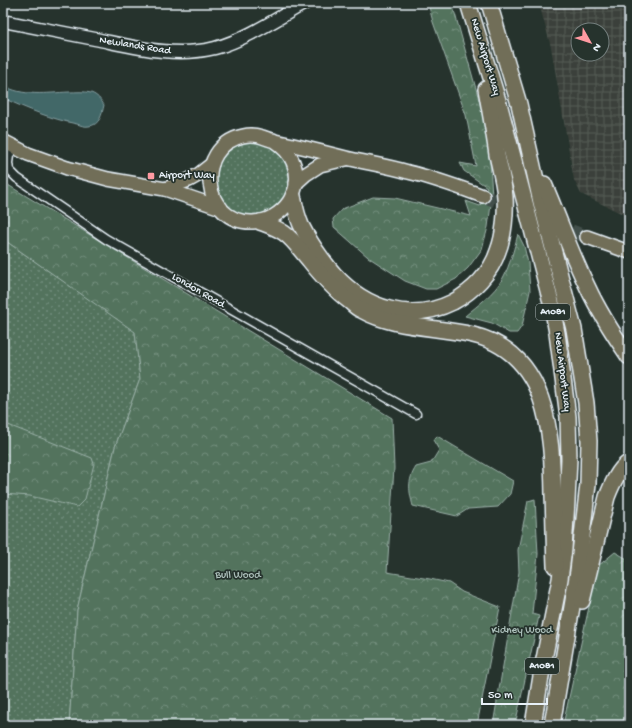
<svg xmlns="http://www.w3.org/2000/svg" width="632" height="728" viewBox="0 0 632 728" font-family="'Gochi Hand',sans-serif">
	<defs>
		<pattern id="industrial-grid" width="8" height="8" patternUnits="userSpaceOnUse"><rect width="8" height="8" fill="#3b413a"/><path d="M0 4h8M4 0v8" fill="none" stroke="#575d57"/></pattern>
		<pattern id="grass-dots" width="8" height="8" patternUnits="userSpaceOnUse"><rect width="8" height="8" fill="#52735d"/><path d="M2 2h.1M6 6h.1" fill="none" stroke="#738e7d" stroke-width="1.8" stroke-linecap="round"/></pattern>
		<pattern id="forest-crowns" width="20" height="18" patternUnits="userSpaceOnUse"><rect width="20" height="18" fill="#52735d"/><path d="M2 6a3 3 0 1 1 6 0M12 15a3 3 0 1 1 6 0" fill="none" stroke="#738e7d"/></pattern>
	</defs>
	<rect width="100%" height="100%" fill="#26332d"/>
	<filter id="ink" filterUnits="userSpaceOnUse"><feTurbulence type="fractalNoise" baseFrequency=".025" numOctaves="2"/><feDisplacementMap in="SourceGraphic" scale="8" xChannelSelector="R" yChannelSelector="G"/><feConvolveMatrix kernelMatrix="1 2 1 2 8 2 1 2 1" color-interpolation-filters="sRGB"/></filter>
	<g filter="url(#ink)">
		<!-- industrial -->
		<path fill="url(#industrial-grid)" fill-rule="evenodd" d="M539,3H629V217L581,194L574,180L551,47ZM578,30H602V54H578Z"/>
		<!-- grass -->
		<g fill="url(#grass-dots)" stroke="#9db2aa">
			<circle cx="253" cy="179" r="37"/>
			<polygon points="3,239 135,331 140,379 115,447 77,610 69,725 3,725"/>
		</g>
		<!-- forest -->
		<g fill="url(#forest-crowns)" stroke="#9db2aa">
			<polygon points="428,3 452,3 478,96 489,144 492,197 488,227 482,249 468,268 456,279 436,289 426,289 405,281 368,257 334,227 333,219 342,209 373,197 395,198 471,216 466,201 480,206 487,187 464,171 460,163 476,166 466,115 433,22"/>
			<polygon points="3,182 392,418 394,468 387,572 430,579 449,583 462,592 500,607 477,725 69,725 77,610 115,447 140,379 135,332 3,239"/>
			<path d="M518,234L524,246L528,263L530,291L522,326L517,333H509L492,323L465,316C478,305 494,294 503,278C510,265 514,249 518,234Z"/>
			<polygon points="3,423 92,458 94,464 85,499 77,507 30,496 3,494"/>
			<path d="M437,436L513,481L510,494L498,507L468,509L457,516L413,506C409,491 407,481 416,467L431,463L439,450L433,440Z"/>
			<polygon points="535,499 538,554 532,614 539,616 515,725 493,725 514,601 519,572 518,550 528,501"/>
			<polygon points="615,552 629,560 629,725 563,725 598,566"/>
		</g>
		<!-- water -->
		<path fill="#426767" stroke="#849ea1" d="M3,85C22,97 47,93 69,92C76,92 84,91 91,93C97,95 101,100 104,105C102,114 100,125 89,126C85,127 80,125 77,124C51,119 27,109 3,98Z"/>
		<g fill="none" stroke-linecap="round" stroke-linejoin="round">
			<!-- primary-tunnel -->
			<polyline stroke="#43504b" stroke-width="13" stroke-dasharray="13 6" stroke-linecap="butt" points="483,196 587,237"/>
			<defs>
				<polyline id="street" points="13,147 9,156 8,163 9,170 17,178 30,187 106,239 416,414"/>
				<path id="secondary" d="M3,21C34,27 65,33 95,39C135,47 175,58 215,48C245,40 278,18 305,3"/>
				<g id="primary">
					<path d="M273,140C282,146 289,152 293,162C305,190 283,221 253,222C202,224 193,147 243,136C257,133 263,138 275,141C299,146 323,152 346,158C367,163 388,166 408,172C434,178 458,187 483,196"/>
					<polyline points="3,141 28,154 67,168 108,179 165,189 221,208"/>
					<polyline points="296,183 306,174 320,165 346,159"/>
					<polyline points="165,189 189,180 198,175 212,164"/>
					<polyline points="587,237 629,252"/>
				</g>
				<g id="highway">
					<polyline points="468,3 500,107 552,306 557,333 568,417 569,459 567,501 564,549 560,579 543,664 533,725"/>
					<polyline points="489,3 519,104 541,202 574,329 586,403 589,441 588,484 578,571 552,725"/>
					<path d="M544,184C559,218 571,254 588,288C599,312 614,335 629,357"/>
					<path d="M293,196C295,206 297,216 301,225C307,237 314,248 322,259C326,264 330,270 335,275C366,309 411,323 453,302C473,291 491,273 498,251C504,236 506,213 505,197C504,183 500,169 497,155C494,133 490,111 486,89"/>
					<path d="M260,222C268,225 277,228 284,233C294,240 301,251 309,260C321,275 333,289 349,301C353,304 356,308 361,310C395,329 436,326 473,335C548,353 552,432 553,496C554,519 554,543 555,566"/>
					<path d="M582,601L607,497C612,484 618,470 629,462"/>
				</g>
			</defs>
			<!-- street casing -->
			<use href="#street" stroke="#e8f1f8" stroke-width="11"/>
			<!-- secondary casing -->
			<use href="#secondary" stroke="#e8f1f8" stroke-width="15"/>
			<!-- primary casing -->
			<use href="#primary" stroke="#e8f1f8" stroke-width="16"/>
			<!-- highway casing -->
			<use href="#highway" stroke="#e8f1f8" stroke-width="18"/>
			<!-- street -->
			<use href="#street" stroke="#26332d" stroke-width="8"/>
			<!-- secondary -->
			<use href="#secondary" stroke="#26332d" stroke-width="12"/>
			<!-- primary -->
			<use href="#primary" stroke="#716e59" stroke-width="13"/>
			<!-- highway -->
			<use href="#highway" stroke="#716e59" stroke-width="15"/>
		</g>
	</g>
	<!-- markers -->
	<rect fill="#ff9aa2" stroke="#26332d" stroke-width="1.5" x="147" y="172" width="8" height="8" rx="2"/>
	<g text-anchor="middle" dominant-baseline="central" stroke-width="3.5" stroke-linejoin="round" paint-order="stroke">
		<!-- shield labels -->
		<g fill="#26332d" stroke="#aeb8bb" stroke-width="1">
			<rect x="536" y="304" width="34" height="16" rx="3"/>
			<rect x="525" y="658" width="34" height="16" rx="3"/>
		</g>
		<g font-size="10" font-weight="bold" fill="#e8f1f8">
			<text x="553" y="312">A1081</text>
			<text x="542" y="666">A1081</text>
		</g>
		<!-- street labels -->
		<g font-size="11" fill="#e8f1f8" stroke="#26332d">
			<text transform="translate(135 46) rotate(9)">Newlands Road</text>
			<text transform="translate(485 57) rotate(73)">New Airport Way</text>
			<text transform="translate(198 291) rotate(30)">London Road</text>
			<text transform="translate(562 372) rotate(83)">New Airport Way</text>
		</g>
		<!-- poi labels -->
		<g font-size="11" fill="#e8f1f8" stroke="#26332d" text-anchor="start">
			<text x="159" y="176">Airport Way</text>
		</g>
		<!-- park labels -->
		<g font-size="11" fill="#acbfba" stroke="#26332d">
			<text x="238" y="576">Bull Wood</text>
			<text x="522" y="631">Kidney Wood</text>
		</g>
	</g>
	<!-- margin -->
	<rect width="632" height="728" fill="none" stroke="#26332d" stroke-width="16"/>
	<rect x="8" y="8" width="616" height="712" fill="none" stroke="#e8f1f8" stroke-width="1.5" filter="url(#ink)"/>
	<!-- north arrow -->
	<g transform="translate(590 42) rotate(129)"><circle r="19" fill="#26332d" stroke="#747f7e"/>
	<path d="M0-3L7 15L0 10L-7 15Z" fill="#ff9aa2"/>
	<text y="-6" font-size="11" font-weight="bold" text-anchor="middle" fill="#e8f1f8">N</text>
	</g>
	<!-- scale -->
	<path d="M482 698v6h65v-6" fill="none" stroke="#e8f1f8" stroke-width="2"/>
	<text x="488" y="698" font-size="12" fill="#e8f1f8" stroke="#26332d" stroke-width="3" paint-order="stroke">50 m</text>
</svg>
